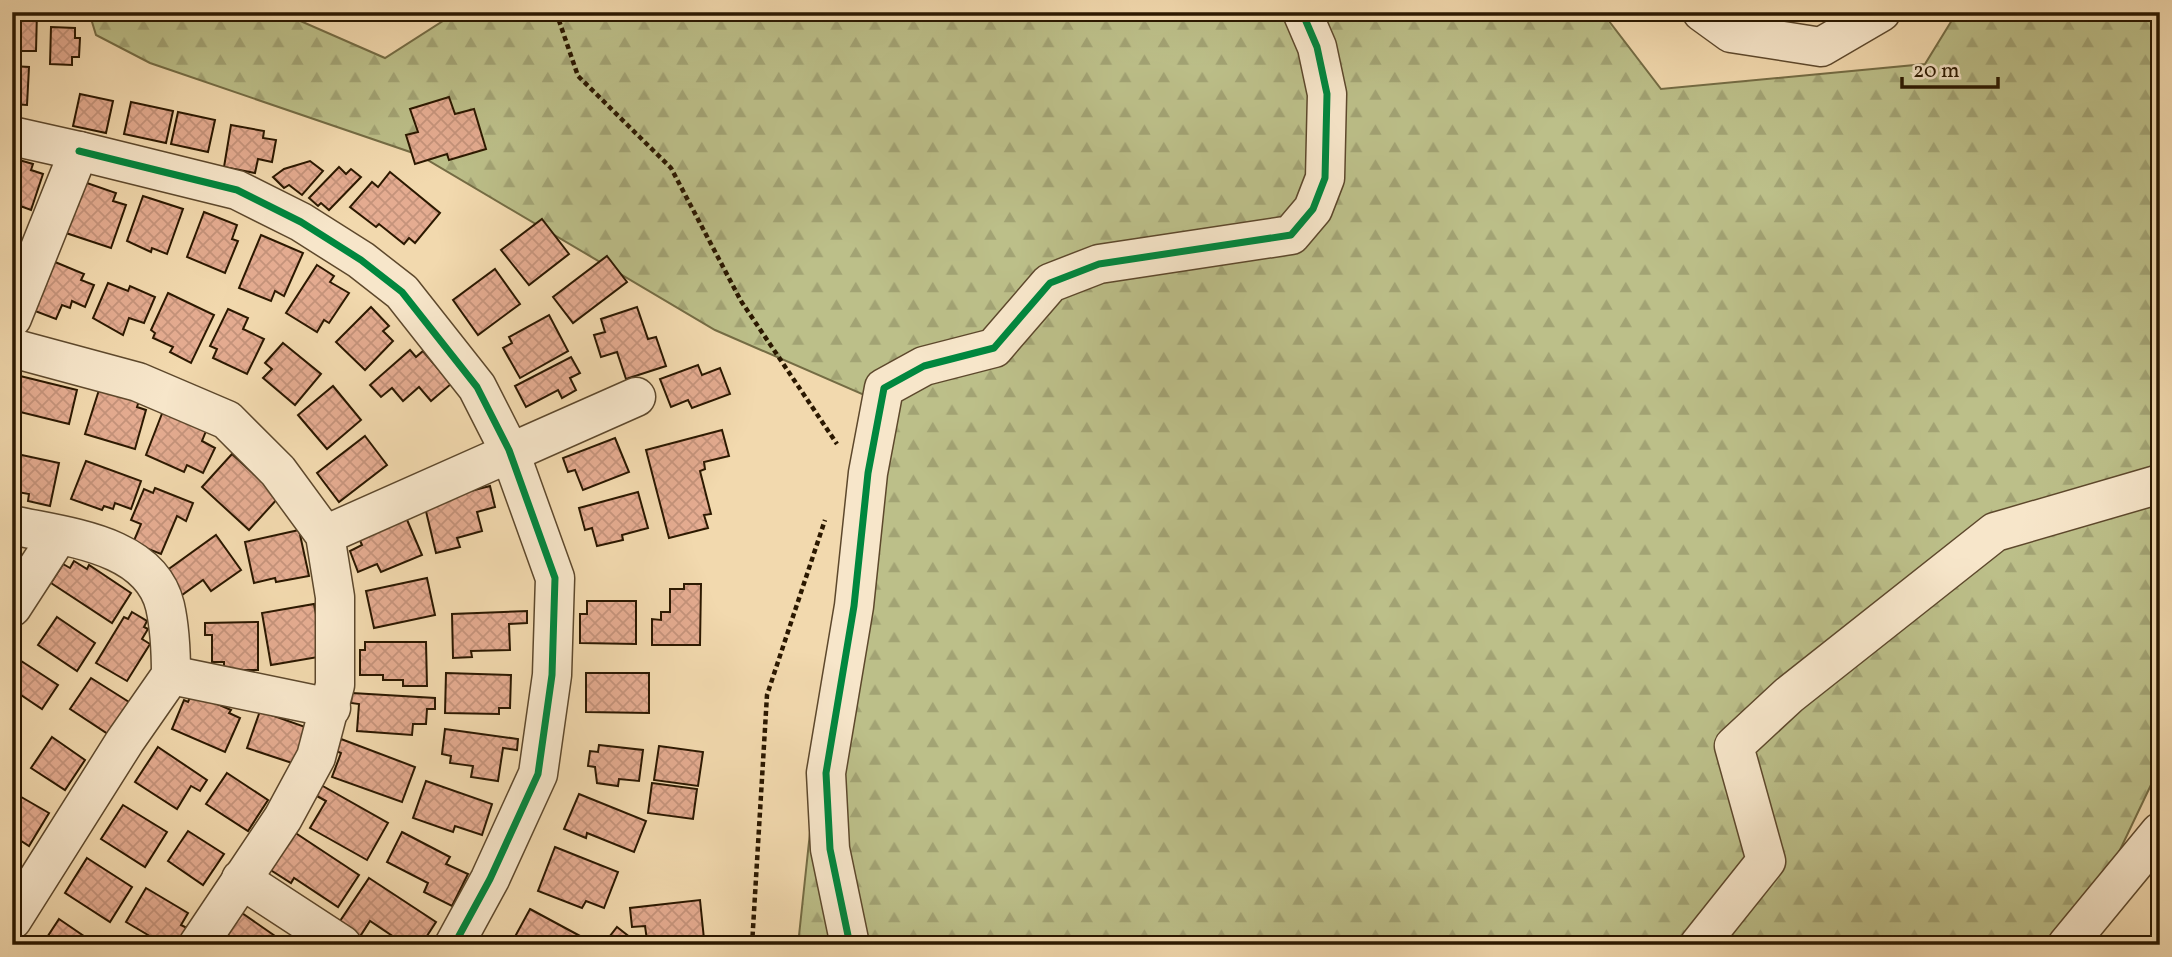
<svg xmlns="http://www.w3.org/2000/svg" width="2172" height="957" viewBox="0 0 2172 957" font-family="Vollkorn,serif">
	<defs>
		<pattern id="forest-firs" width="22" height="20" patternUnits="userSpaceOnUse" patternTransform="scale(1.75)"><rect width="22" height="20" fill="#bcbf89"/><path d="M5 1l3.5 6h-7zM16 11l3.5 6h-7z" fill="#a2a374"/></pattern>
		<pattern id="building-cross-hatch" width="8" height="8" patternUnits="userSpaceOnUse" patternTransform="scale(1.75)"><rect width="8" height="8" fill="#e5ac91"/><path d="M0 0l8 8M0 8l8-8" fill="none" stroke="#c5937b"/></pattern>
	</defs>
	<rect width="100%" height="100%" fill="#f2d9ae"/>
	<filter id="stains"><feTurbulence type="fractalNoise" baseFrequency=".00286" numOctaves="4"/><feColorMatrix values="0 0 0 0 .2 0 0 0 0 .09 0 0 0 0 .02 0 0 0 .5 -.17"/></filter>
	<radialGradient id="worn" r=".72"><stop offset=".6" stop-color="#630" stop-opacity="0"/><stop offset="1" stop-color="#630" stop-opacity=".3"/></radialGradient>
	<!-- forest -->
	<polygon fill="url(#forest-firs)" stroke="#746c44" stroke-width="2" points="89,12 280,12 385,58 457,12 1602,12 1661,89 1925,64 1957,12 2160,12 2160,766 2119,852 2059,945 798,945 833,617 876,400 715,330 419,155 150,63 96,35"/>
	<!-- building -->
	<g fill="url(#building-cross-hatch)" stroke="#2b1800" stroke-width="2">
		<polygon points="12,12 37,12 36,51 12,51"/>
		<polygon points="51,27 75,28 75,38 80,38 79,57 72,57 72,65 50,64"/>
		<polygon points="12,66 29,67 27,105 12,104"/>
		<polygon points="80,94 113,101 106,133 73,126"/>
		<polygon points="449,97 455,114 474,109 486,149 449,160 447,154 415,164 406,135 418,132 410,109"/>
		<polygon points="131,102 173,111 166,143 124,134"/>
		<polygon points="178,112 215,120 208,152 171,144"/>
		<polygon points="231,125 264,131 263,138 276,140 272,162 258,159 255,173 224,167"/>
		<polygon points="19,160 33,164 31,170 43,174 31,210 12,203 12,161 18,163"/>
		<polygon points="310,161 323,171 302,195 289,185 284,188 273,177 284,169"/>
		<polygon points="339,167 346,174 351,169 361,177 329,210 321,203 318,206 309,198"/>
		<polygon points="390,172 440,213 415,243 409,238 404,244 379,224 376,227 350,207 372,182 378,187"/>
		<polygon points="84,182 116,193 113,201 126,205 111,248 66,233"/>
		<polygon points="143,196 183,209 167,254 152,248 151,252 127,241"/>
		<polygon points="204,212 237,225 232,239 238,241 225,273 187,257"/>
		<polygon points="542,219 569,254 529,285 501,250"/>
		<polygon points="261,235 303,253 284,296 275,291 271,301 239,288"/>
		<polygon points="607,256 627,282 573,323 553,297"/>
		<polygon points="55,262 84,274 81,280 94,285 85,307 72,301 70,308 62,305 56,319 35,311"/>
		<polygon points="317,265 334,276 330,282 349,293 329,323 324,320 317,332 286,313"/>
		<polygon points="495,269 520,304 478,335 453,300"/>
		<polygon points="108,283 128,291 130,286 155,297 144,323 129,318 123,335 93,318"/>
		<polygon points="168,293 214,315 191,363 170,352 173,347 153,338 155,333 151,330"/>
		<polygon points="371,307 389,326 383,331 393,341 365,370 336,342"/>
		<polygon points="637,307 648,339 656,337 666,366 626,379 617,352 601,357 594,335 605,332 601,319"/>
		<polygon points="228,309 248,318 243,329 264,339 247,374 213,358 217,349 210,346"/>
		<polygon points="549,315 568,351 520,378 503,348 512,343 509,337"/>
		<polygon points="283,343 321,374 295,405 263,378 272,369 265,363"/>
		<polygon points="410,350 416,357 423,351 451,384 431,401 419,387 403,401 392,388 381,397 370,385"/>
		<polygon points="571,357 580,373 570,378 576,390 562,398 558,390 526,407 515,386"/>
		<polygon points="698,365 702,375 720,368 730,394 692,408 688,400 671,407 660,379"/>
		<polygon points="12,374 77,390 69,424 12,410"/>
		<polygon points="333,386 361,420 327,449 298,415"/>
		<polygon points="99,390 139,401 137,407 146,410 135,449 85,434"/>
		<polygon points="163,411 206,431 202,441 215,448 203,473 187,465 184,472 146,455"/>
		<polygon points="722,430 729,456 704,462 705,469 700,471 711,514 704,515 708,528 669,538 646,450"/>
		<polygon points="365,436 387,465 339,502 317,473"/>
		<polygon points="615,438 629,472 583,490 575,470 568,472 563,458"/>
		<polygon points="17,454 59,463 50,506 28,501 29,494 12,491"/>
		<polygon points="232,454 279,497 249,530 202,487"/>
		<polygon points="86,461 141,481 131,509 115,503 113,509 104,506 102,510 71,499"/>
		<polygon points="490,486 495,507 477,512 482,531 457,538 460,547 436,553 424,503"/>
		<polygon points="155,488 193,503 186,521 177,516 161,554 133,543 141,524 131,520 144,489 153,493"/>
		<polygon points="638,492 648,528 622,535 623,540 597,546 592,528 585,530 579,508"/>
		<polygon points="405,515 422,555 381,572 377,564 358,572 350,551 362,545 358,536"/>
		<polygon points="299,530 309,576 276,582 275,578 254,583 245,542"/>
		<polygon points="216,535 241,570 211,591 203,580 182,595 166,571"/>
		<polygon points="74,561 87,569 89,565 131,593 112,623 51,583 63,564 70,568"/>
		<polygon points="427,578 435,615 374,628 366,591"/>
		<polygon points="684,584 701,584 700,645 652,645 652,619 661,620 661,612 670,612 670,589 684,589"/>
		<polygon points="587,601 636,601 636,644 580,643 580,614 587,614"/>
		<polygon points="314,604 324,656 271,665 262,613"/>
		<polygon points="527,611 527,623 509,624 510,650 471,651 472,657 453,658 452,614"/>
		<polygon points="132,612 147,621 144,627 148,629 142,639 150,644 127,681 96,663 124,617 128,619"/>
		<polygon points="57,617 95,643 77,671 38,645"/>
		<polygon points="258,622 258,670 224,670 224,662 212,662 212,635 205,635 205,623"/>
		<polygon points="365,642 426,642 427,686 403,686 403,680 383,680 383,675 360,675 360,650 365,650"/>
		<polygon points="12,655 58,685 42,709 12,689"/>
		<polygon points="446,673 511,675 510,708 499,708 499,714 445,713"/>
		<polygon points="586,673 649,673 649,713 586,712"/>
		<polygon points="91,678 129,702 108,734 70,709"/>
		<polygon points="192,693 231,710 229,713 240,718 225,752 172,729 184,700 188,702"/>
		<polygon points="352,693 435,698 435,709 427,709 426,724 413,724 412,735 357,731 359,704 351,703"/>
		<polygon points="260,711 308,728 295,764 247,748"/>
		<polygon points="445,729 518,739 517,750 503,748 498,781 471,777 473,766 450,763 451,756 442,754"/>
		<polygon points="52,737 85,760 65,790 31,768"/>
		<polygon points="341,739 415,767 402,802 332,777 341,753 336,751"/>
		<polygon points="599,745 643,750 639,781 619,779 618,786 597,783 595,767 588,766 590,751 598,752"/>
		<polygon points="659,746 703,752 698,786 654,780"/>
		<polygon points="158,747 207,780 200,791 191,786 177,809 135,782"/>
		<polygon points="227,773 268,800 248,831 206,804"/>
		<polygon points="426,781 492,804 482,835 455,826 453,832 413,818"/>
		<polygon points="652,783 697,789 693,819 648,813"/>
		<polygon points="321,785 388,823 367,860 310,828 326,801 315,795"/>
		<polygon points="16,794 49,813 29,846 12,835 12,800"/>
		<polygon points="579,794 646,821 634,852 587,833 586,838 564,829"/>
		<polygon points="123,805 167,832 145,867 101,839"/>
		<polygon points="188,831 224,854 203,885 168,861"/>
		<polygon points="294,832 359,875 338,907 294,878 291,883 269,869"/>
		<polygon points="402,832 450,857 446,864 468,874 452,906 424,892 428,883 387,862"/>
		<polygon points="555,847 618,872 604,908 586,901 582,908 538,891"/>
		<polygon points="87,858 132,887 110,922 65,893"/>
		<polygon points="369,878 436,922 421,945 405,939 403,943 370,921 359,938 338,924"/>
		<polygon points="146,888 188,913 181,925 187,928 177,945 165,945 126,922"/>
		<polygon points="700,900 704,939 697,940 697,945 669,945 668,938 647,940 645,926 632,927 630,908"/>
		<polygon points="530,909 582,937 578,945 511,944"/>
		<polygon points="242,913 288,945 220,945"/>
		<polygon points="59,919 97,945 42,945"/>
		<polygon points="617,927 640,945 603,945"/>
	</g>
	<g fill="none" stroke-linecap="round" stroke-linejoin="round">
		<defs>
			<g id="minor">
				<polyline points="1702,12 1731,33 1821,47 1881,12"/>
				<polyline points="12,136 79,151 12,318"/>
				<polyline points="79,151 237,190 301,222 361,260 402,292 477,387 509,450 555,578 552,675 538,774 490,879 454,945"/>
				<polyline points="12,348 138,382 227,420 278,471 325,535 335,597 335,685 316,757 283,818 198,945"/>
				<path d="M12,525C64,537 150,543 165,606C170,628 171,652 171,675L125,741L12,920"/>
				<polyline points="325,535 636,397"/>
				<polyline points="12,607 58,536"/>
				<polyline points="171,675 331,708"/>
				<polyline points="241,879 342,945"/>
				<polyline points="850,945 830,849 826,773 854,606 868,473 884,388 924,366 994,348 1050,283 1099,264 1291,235 1313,209 1325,178 1327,94 1317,47 1302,12"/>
				<polyline points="1699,945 1766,861 1734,746 1789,695 1995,532 2160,484"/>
				<polyline points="2067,945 2160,832"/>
			</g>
		</defs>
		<!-- minor casing -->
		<use href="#minor" stroke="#5d482c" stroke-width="41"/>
		<!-- path -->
		<g stroke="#2b1800" stroke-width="4.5" stroke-dasharray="5 3.5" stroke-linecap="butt">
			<polyline points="556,12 578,76 671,168 741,301 837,444"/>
			<polyline points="752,945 767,695 825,520"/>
		</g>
		<!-- minor -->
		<use href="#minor" stroke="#f7e6ca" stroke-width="38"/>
		<defs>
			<g id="cycleway">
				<polyline points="79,151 237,190 301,222 361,260 402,292 477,387 509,450 555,578 552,675 538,774 490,879 454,945"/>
				<polyline points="850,945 830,849 826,773 854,606 868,473 884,388 924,366 994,348 1050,283 1099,264 1291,235 1313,209 1325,178 1327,94 1317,47 1302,12"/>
			</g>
		</defs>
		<!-- cycleway casing -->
		<use href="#cycleway" stroke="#f7e6ca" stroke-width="11"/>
		<!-- cycleway -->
		<use href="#cycleway" stroke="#00873e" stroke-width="7"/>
	</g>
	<!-- margin -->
	<rect width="2172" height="957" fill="none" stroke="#f2d9ae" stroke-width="42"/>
	<rect x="14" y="14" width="2144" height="929" fill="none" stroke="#2b1800" stroke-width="3.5"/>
	<rect x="21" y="21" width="2130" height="915" fill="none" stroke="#2b1800" stroke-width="2"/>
	<!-- scale -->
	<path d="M1902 77v10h96v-10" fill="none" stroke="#2b1800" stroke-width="3.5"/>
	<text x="1913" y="77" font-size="21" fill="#2b1800" stroke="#f7e6ca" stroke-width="5" paint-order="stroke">20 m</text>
	<rect width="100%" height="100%" filter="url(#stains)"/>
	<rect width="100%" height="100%" fill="url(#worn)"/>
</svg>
